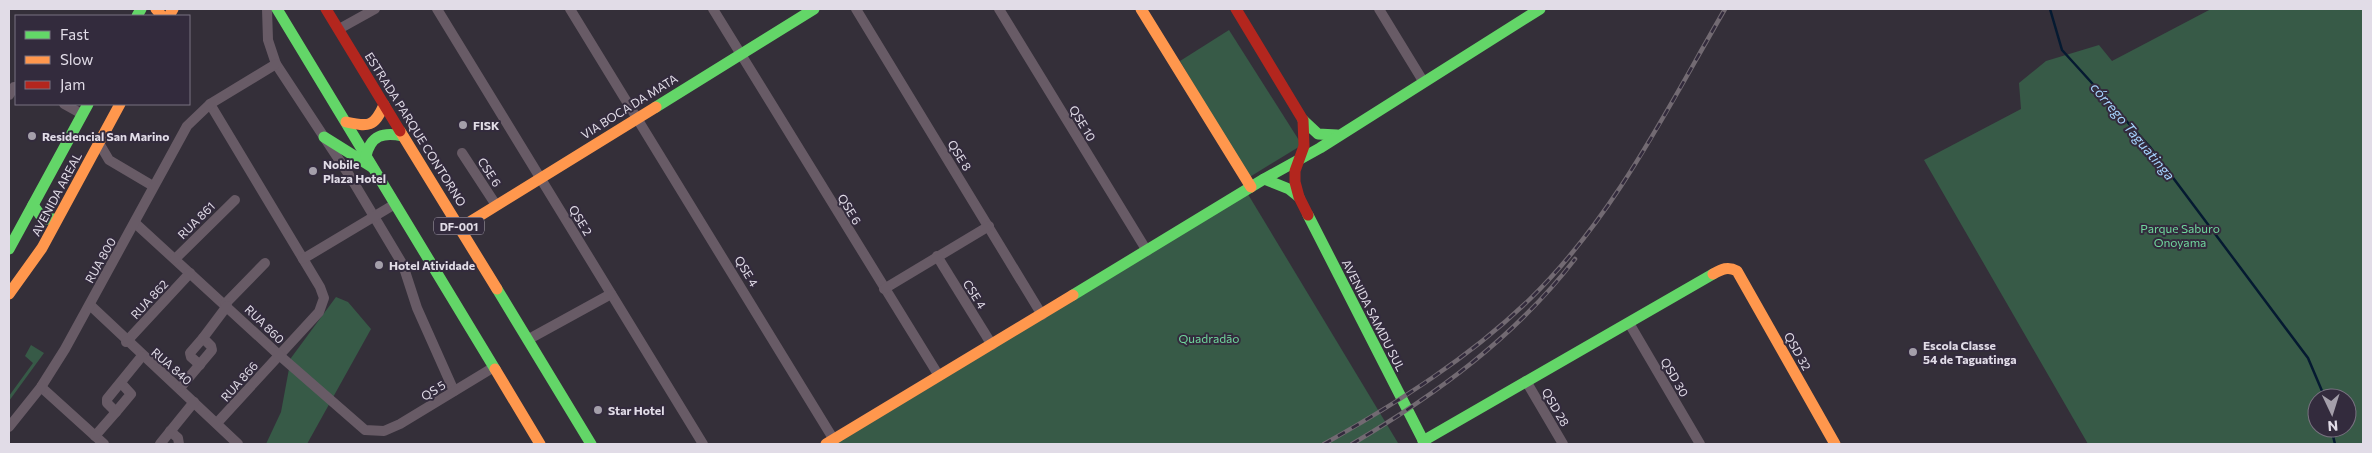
<svg xmlns="http://www.w3.org/2000/svg" width="2372" height="453" viewBox="0 0 2372 453" font-family="Commissioner,sans-serif">
	<rect width="100%" height="100%" fill="#342f39"/>
	<!-- green -->
	<g fill="#375a47" fill-rule="evenodd">
		<path d="M2211,9H2363V444H2088L1924,160L2021,109L2019,83L2046,61L2099,45L2112,61ZM2317,398H2347V428H2317Z"/>
		<polygon points="1229,30 1302,145 1248,178 1180,61"/>
		<polygon points="1246,191 1398,443 831,444"/>
		<polygon points="336,297 348,302 371,329 307,444 266,444 281,412 291,358"/>
		<polygon points="31,345 44,353 9,401 9,396 33,363 25,356"/>
	</g>
	<g fill="none" stroke-linecap="round" stroke-linejoin="round">
		<!-- stream -->
		<g stroke="#051a31" stroke-width="2.5">
			<polyline points="2050,9 2062,50 2150,147 2308,358 2325,398"/>
			<polyline points="2331,428 2335,444"/>
		</g>
		<!-- street -->
		<g stroke="#685b66" stroke-width="10">
			<polyline points="267,9 268,40 276,64 351,178 403,265 417,308 454,391"/>
			<polyline points="437,9 703,444"/>
			<polyline points="570,9 834,440"/>
			<polyline points="713,9 939,376"/>
			<polyline points="856,9 1042,315"/>
			<polyline points="999,9 1147,251"/>
			<polyline points="1379,9 1423,81"/>
			<polyline points="339,29 375,9"/>
			<polyline points="9,95 14,87 16,87"/>
			<polyline points="64,104 82,114"/>
			<polyline points="210,104 320,287 324,298 319,312 217,423"/>
			<polyline points="99,143 109,160 153,186"/>
			<polyline points="462,153 496,205"/>
			<polyline points="135,223 279,355 365,430 384,431 400,424 494,367"/>
			<polyline points="937,256 992,345"/>
			<polyline points="175,259 235,200"/>
			<polyline points="303,259 395,204"/>
			<polyline points="884,289 989,226"/>
			<polyline points="225,304 265,263"/>
			<polyline points="90,305 238,444"/>
			<polyline points="1629,323 1700,444"/>
			<polyline points="529,339 611,294"/>
			<polyline points="126,342 190,273"/>
			<polyline points="200,365 191,357 190,353 203,338"/>
			<polyline points="1526,381 1563,444"/>
			<polyline points="41,387 104,444"/>
			<polyline points="180,388 212,350 211,346 203,338 227,306"/>
			<polyline points="116,412 131,394 121,383"/>
			<polyline points="9,427 41,387 65,349 187,126 210,104 276,64"/>
			<polyline points="170,431 178,438 179,444"/>
			<polyline points="95,436 116,412 107,403 107,399 142,356"/>
			<polyline points="160,444 194,402"/>
		</g>
		<!-- fast -->
		<g stroke="#63d668" stroke-width="11">
			<polyline points="277,9 495,369"/>
			<polyline points="137,16 141,9"/>
			<polyline points="656,107 814,9"/>
			<polyline points="1303,120 1318,134 1337,135"/>
			<polyline points="324,137 372,167"/>
			<path d="M366,156C371,135 383,132 403,136"/>
			<polyline points="1264,179 1289,189 1299,197"/>
			<polyline points="33,205 43,219 57,219"/>
			<polyline points="1308,215 1425,444"/>
			<polyline points="9,249 88,104"/>
			<polyline points="497,289 591,444"/>
			<polyline points="1073,295 1264,179 1320,148 1540,9"/>
			<polyline points="1423,441 1713,274"/>
		</g>
		<!-- slow -->
		<g stroke="#ff974d" stroke-width="11">
			<polyline points="156,9 162,16"/>
			<polyline points="1141,9 1251,187"/>
			<polyline points="169,16 173,9"/>
			<path d="M346,122C369,127 374,127 384,105"/>
			<polyline points="400,131 497,289"/>
			<polyline points="460,228 656,107"/>
			<path d="M1713,274C1722,269 1728,266 1737,271L1835,444"/>
			<polyline points="9,294 42,248 120,104"/>
			<polyline points="495,369 540,444"/>
			<polyline points="826,444 1073,295"/>
		</g>
		<!-- jam -->
		<g stroke="#b3261e" stroke-width="11">
			<polyline points="326,9 400,131"/>
			<polyline points="1236,9 1303,120 1304,146 1295,171 1295,182 1299,197 1308,215"/>
		</g>
		<defs>
			<g id="rail">
				<path d="M1324,444C1397,403 1469,358 1530,299C1614,217 1667,109 1725,9"/>
				<path d="M1352,444C1437,394 1515,337 1575,259"/>
			</g>
		</defs>
		<!-- rail casing -->
		<use href="#rail" stroke="#726a72" stroke-width="4.5"/>
		<!-- rail -->
		<use href="#rail" stroke="#332b3d" stroke-width="2.5" stroke-dasharray="8" stroke-linecap="butt"/>
	</g>
	<!-- markers -->
	<g fill="#a49faa" stroke="#332b3d" stroke-width="2">
		<circle cx="463" cy="125" r="5"/>
		<circle cx="32" cy="136" r="5"/>
		<circle cx="313" cy="171" r="5"/>
		<circle cx="379" cy="265" r="5"/>
		<circle cx="1913" cy="352" r="5"/>
		<circle cx="598" cy="410" r="5"/>
	</g>
	<g text-anchor="middle" dominant-baseline="central" stroke-width="4" stroke-linejoin="round" paint-order="stroke">
		<!-- shield labels -->
		<rect fill="#332b3d" stroke="#ada7b4" stroke-width="1" x="434" y="217.5" width="50" height="17" rx="4"/>
		<g font-size="11" font-weight="bold" fill="#e1dce7">
			<text x="459" y="226">DF-001</text>
		</g>
		<!-- street labels -->
		<g font-size="12" fill="#e1dce7" stroke="#332b3d">
			<text transform="translate(629 106) rotate(-32)">VIA BOCA DA MATA</text>
			<text transform="translate(1083 123) rotate(59)">QSE 10</text>
			<text transform="translate(416 129) rotate(58)">ESTRADA PARQUE CONTORNO</text>
			<text transform="translate(960 155) rotate(58)">QSE 8</text>
			<text transform="translate(490 172) rotate(57)">CSE 6</text>
			<text transform="translate(56 194) rotate(-62)">AVENIDA AREAL</text>
			<text transform="translate(850 209) rotate(59)">QSE 6</text>
			<text transform="translate(196 220) rotate(-45)">RUA 861</text>
			<text transform="translate(581 220) rotate(59)">QSE 2</text>
			<text transform="translate(100 260) rotate(-61)">RUA 800</text>
			<text transform="translate(747 271) rotate(59)">QSE 4</text>
			<text transform="translate(975 294) rotate(58)">CSE 4</text>
			<text transform="translate(149 299) rotate(-47)">RUA 862</text>
			<text transform="translate(1374 315) rotate(63)">AVENIDA SAMDU SUL</text>
			<text transform="translate(265 324) rotate(44)">RUA 860</text>
			<text transform="translate(1798 351) rotate(61)">QSD 32</text>
			<text transform="translate(172 366) rotate(41)">RUA 840</text>
			<text transform="translate(1675 377) rotate(60)">QSD 30</text>
			<text transform="translate(239 381) rotate(-48)">RUA 866</text>
			<text transform="translate(433 390) rotate(-32)">QS 5</text>
			<text transform="translate(1556 407) rotate(60)">QSD 28</text>
		</g>
		<!-- poi labels -->
		<g font-size="12" font-weight="bold" fill="#e1dce7" stroke="#332b3d" text-anchor="start">
			<text x="473" y="125">FISK</text>
			<text x="42" y="136">Residencial San Marino</text>
			<text x="323" y="164">Nobile<tspan x="323" dy="14">Plaza Hotel</tspan></text>
			<text x="389" y="265">Hotel Atividade</text>
			<text x="1923" y="345">Escola Classe<tspan x="1923" dy="14">54 de Taguatinga</tspan></text>
			<text x="608" y="410">Star Hotel</text>
		</g>
		<!-- park labels -->
		<g font-size="12" fill="#70d79d" stroke="#332b3d">
			<text x="2180" y="228">Parque Saburo<tspan x="2180" dy="14">Onoyama</tspan></text>
			<text x="1209" y="338">Quadradão</text>
		</g>
		<!-- water labels -->
		<g font-size="14" font-style="italic" fill="#a5d2fd" stroke="#332b3d">
			<text transform="translate(2133 131) rotate(50)">córrego Taguatinga</text>
		</g>
	</g>
	<!-- border -->
	<rect width="2372" height="453" fill="none" stroke="#e1dce7" stroke-width="20"/>
	<!-- legend -->
	<rect x="15" y="15" width="175" height="90" fill="#332b3d" stroke="#797281"/>
	<rect x="25" y="31" width="25" height="8" fill="#63d668" stroke="#797281"/>
	<text x="60" y="40" font-size="15" fill="#e1dce7">Fast</text>
	<rect x="25" y="56" width="25" height="8" fill="#ff974d" stroke="#797281"/>
	<text x="60" y="65" font-size="15" fill="#e1dce7">Slow</text>
	<rect x="25" y="81" width="25" height="8" fill="#b3261e" stroke="#797281"/>
	<text x="60" y="90" font-size="15" fill="#e1dce7">Jam</text>
	<!-- north arrow -->
	<g transform="translate(2332 413) rotate(176)"><circle r="24" fill="#332b3d" stroke="#797281"/>
	<path d="M0-4L9 19L0 12L-9 19Z" fill="#a49faa"/>
	<text y="-8" font-size="14" font-weight="bold" text-anchor="middle" fill="#e1dce7">N</text>
	</g>
</svg>
